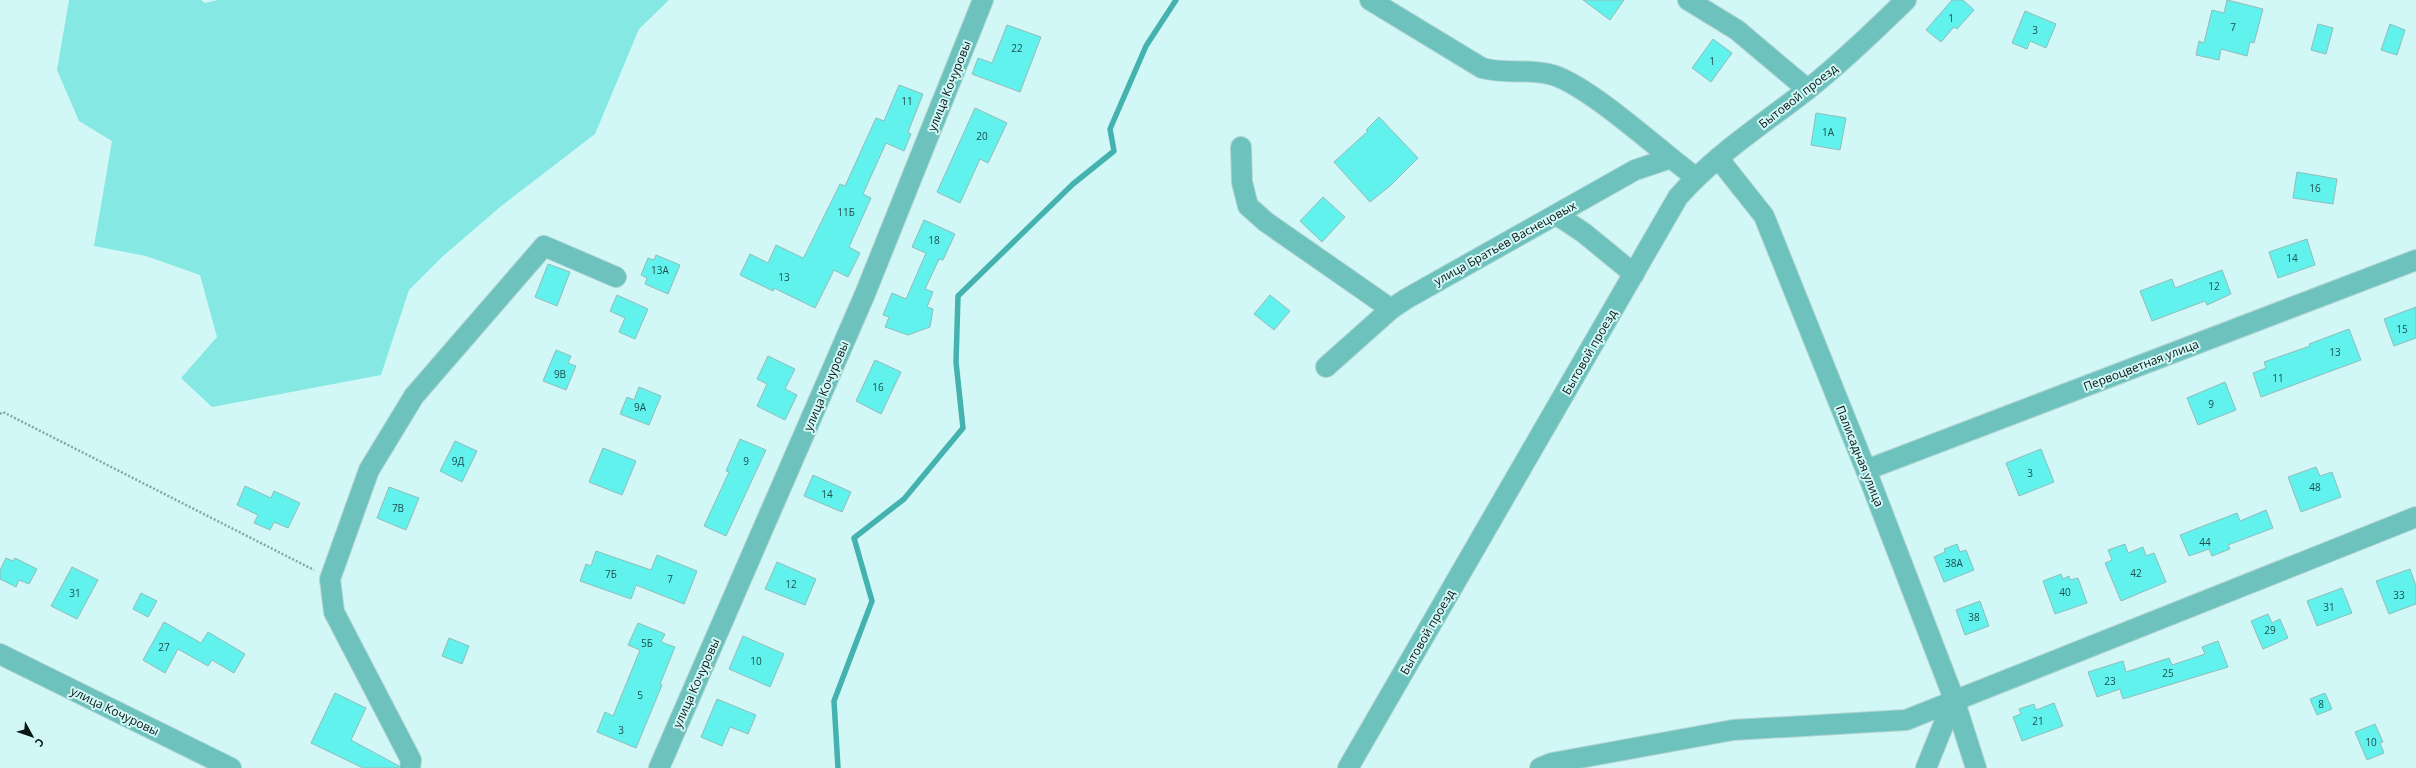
<svg xmlns="http://www.w3.org/2000/svg" width="2416" height="768" viewBox="0 0 2416 768" font-family="'Open Sans',sans-serif">
	<rect width="100%" height="100%" fill="#d1f8f6"/>
	<!-- green -->
	<polygon fill="#85e8e3" points="69,0 201,0 205,3 218,0 669,0 639,29 595,134 500,207 442,257 409,290 381,375 212,407 181,378 217,337 200,275 146,256 94,246 112,141 79,121 57,70"/>
	<g fill="none" stroke-linecap="round" stroke-linejoin="round">
		<!-- stream -->
		<polyline stroke="#44b2ae" stroke-width="5.5" points="838,768 834,701 872,601 854,538 904,499 963,428 956,362 958,296 1073,184 1114,151 1110,129 1146,46 1176,0"/>
	</g>
	<!-- building -->
	<g fill="#61f2ed" stroke="#95bbb9">
		<polygon points="1583,0 1624,0 1610,20"/>
		<polygon points="1952,0 1963,0 1974,10 1957,29 1954,27 1941,42 1926,30"/>
		<polygon points="2227,0 2263,9 2254,43 2250,42 2247,56 2221,49 2219,60 2196,55 2199,41 2204,43 2212,10 2224,13"/>
		<polygon points="2025,11 2056,24 2046,48 2030,41 2027,49 2012,43"/>
		<polygon points="2318,24 2333,28 2326,54 2311,50"/>
		<polygon points="2390,24 2405,30 2397,55 2381,50"/>
		<polygon points="1007,25 1041,37 1020,92 972,74 978,58 992,63"/>
		<polygon points="1713,39 1732,53 1711,82 1692,68"/>
		<polygon points="899,85 923,94 908,132 911,134 904,151 886,143 863,194 871,198 849,247 860,253 848,277 834,270 815,308 774,288 773,291 740,275 750,254 768,263 776,245 803,258 805,255 840,184 845,186 876,118 884,121"/>
		<polygon points="975,108 1007,123 988,163 980,159 960,203 937,192"/>
		<polygon points="1816,113 1846,118 1840,150 1811,145"/>
		<polygon points="1379,117 1418,158 1390,186 1370,202 1334,162 1368,131 1366,130"/>
		<polygon points="2297,172 2337,179 2333,204 2293,198"/>
		<polygon points="1323,197 1345,217 1322,242 1300,221"/>
		<polygon points="924,220 955,234 943,260 939,259 925,289 933,292 927,307 933,309 930,327 908,335 885,327 889,317 883,315 892,293 906,299 926,253 912,247"/>
		<polygon points="2307,239 2315,265 2278,278 2269,252"/>
		<polygon points="656,255 680,265 668,294 645,284 647,278 641,275 648,258 654,260"/>
		<polygon points="548,264 570,272 557,306 535,297"/>
		<polygon points="2222,270 2231,294 2207,305 2205,301 2152,321 2140,291 2172,279 2175,288"/>
		<polygon points="617,295 648,309 635,339 619,332 625,318 610,311"/>
		<polygon points="1270,295 1290,311 1274,330 1254,314"/>
		<polygon points="2416,307 2416,338 2394,346 2384,319"/>
		<polygon points="2349,329 2361,360 2261,397 2253,373 2266,368 2264,362 2310,346 2309,344"/>
		<polygon points="556,350 571,356 568,363 576,366 566,390 543,381"/>
		<polygon points="768,356 795,369 785,389 797,395 785,420 757,406 767,384 757,379"/>
		<polygon points="875,360 901,372 881,414 856,401"/>
		<polygon points="2225,382 2236,410 2198,425 2187,398"/>
		<polygon points="639,387 661,396 649,425 620,414 627,397 634,400"/>
		<polygon points="740,439 766,450 726,536 704,526 729,472 726,471"/>
		<polygon points="455,441 477,451 462,482 440,471"/>
		<polygon points="603,448 636,461 622,495 589,482"/>
		<polygon points="2041,449 2054,482 2019,496 2006,463"/>
		<polygon points="2316,467 2320,476 2332,472 2341,497 2301,512 2288,477"/>
		<polygon points="813,475 851,492 842,512 804,496"/>
		<polygon points="245,486 271,498 274,491 300,503 288,528 274,522 270,530 254,523 258,515 237,505"/>
		<polygon points="389,487 419,498 406,530 377,518"/>
		<polygon points="2266,510 2273,528 2228,545 2230,549 2212,556 2209,549 2189,556 2180,535 2237,513 2240,521"/>
		<polygon points="1957,544 1960,552 1966,550 1974,570 1944,582 1934,557 1945,552 1944,549"/>
		<polygon points="2125,544 2128,553 2143,547 2146,556 2154,553 2166,582 2121,601 2105,563 2112,560 2108,550"/>
		<polygon points="596,551 651,570 657,555 697,571 684,604 636,585 631,599 580,581 586,564 591,566"/>
		<polygon points="6,558 13,561 15,558 37,569 29,584 19,580 16,587 0,579 0,570"/>
		<polygon points="777,562 816,579 805,605 765,589"/>
		<polygon points="72,567 98,580 77,619 51,606"/>
		<polygon points="2410,569 2416,586 2416,604 2389,614 2376,581"/>
		<polygon points="2061,574 2063,579 2069,576 2070,580 2078,578 2087,603 2055,614 2043,581"/>
		<polygon points="2342,588 2352,613 2317,626 2307,601"/>
		<polygon points="141,593 157,601 148,617 133,609"/>
		<polygon points="1980,601 1989,626 1965,635 1956,610"/>
		<polygon points="2268,614 2272,623 2280,619 2288,638 2263,649 2251,621"/>
		<polygon points="164,622 201,643 208,632 245,654 234,673 212,660 208,666 178,649 165,673 143,660"/>
		<polygon points="638,623 665,634 661,642 675,647 660,684 662,685 636,748 597,732 605,712 613,716 640,650 628,645"/>
		<polygon points="743,636 784,654 770,687 729,669"/>
		<polygon points="449,638 469,646 462,664 442,656"/>
		<polygon points="2218,641 2228,667 2123,699 2120,689 2097,697 2088,672 2123,661 2126,672 2169,658 2172,665 2205,654 2202,647"/>
		<polygon points="335,693 366,708 351,740 399,766 399,768 363,768 311,743"/>
		<polygon points="2325,693 2332,709 2317,715 2310,699"/>
		<polygon points="717,699 756,715 748,734 730,727 722,746 701,737"/>
		<polygon points="2054,703 2063,726 2022,741 2013,717 2021,714 2019,709 2034,704 2036,710"/>
		<polygon points="2375,724 2383,742 2380,743 2384,753 2367,760 2355,732"/>
	</g>
	<g fill="none" stroke-linecap="round" stroke-linejoin="round">
		<defs>
			<g id="minor">
				<path d="M1370,0L1482,68C1504,74 1527,69 1549,74C1581,81 1643,136 1671,158"/>
				<polyline points="1688,0 1737,30 1807,89"/>
				<polyline points="1241,147 1242,182 1248,206 1266,222 1391,309"/>
				<polyline points="1718,158 1764,216 1866,470 1954,699 1976,768"/>
				<polyline points="1557,215 1584,233 1634,274"/>
				<polyline points="1326,367 1391,309 1406,299 1635,170 1671,158 1695,177"/>
				<polyline points="1866,470 2416,260"/>
				<polyline points="0,654 231,768"/>
				<polyline points="410,768 411,760 334,612 330,579 369,470 414,396 544,246 616,277"/>
				<polyline points="659,768 865,294 983,0"/>
				<path d="M1348,768L1678,197C1715,155 1763,124 1807,90C1842,62 1874,31 1906,0"/>
				<polyline points="1540,768 1552,763 1733,730 1906,720 2416,517"/>
				<polyline points="1926,768 1954,699"/>
			</g>
		</defs>
		<!-- minor casing -->
		<use href="#minor" stroke="#b1d4d2" stroke-width="22"/>
		<!-- path -->
		<polyline stroke="#86a5a3" stroke-width="2.5" stroke-dasharray="2 2" stroke-linecap="butt" points="0,414 3,412 314,570"/>
		<!-- minor -->
		<use href="#minor" stroke="#6dc2be" stroke-width="20"/>
	</g>
	<g text-anchor="middle" dominant-baseline="central" stroke-width="4" stroke-linejoin="round" paint-order="stroke">
		<!-- number labels -->
		<g font-size="10" fill="#1e4e4c">
			<text x="1951" y="18">1</text>
			<text x="2233" y="27">7</text>
			<text x="2035" y="30">3</text>
			<text x="1017" y="48">22</text>
			<text x="1712" y="61">1</text>
			<text x="907" y="101">11</text>
			<text x="1828" y="132">1А</text>
			<text x="982" y="136">20</text>
			<text x="2315" y="188">16</text>
			<text x="846" y="212">11Б</text>
			<text x="934" y="240">18</text>
			<text x="2292" y="258">14</text>
			<text x="660" y="270">13А</text>
			<text x="784" y="277">13</text>
			<text x="2214" y="286">12</text>
			<text x="2402" y="329">15</text>
			<text x="2335" y="352">13</text>
			<text x="560" y="374">9В</text>
			<text x="2278" y="378">11</text>
			<text x="878" y="387">16</text>
			<text x="2211" y="404">9</text>
			<text x="640" y="407">9А</text>
			<text x="458" y="461">9Д</text>
			<text x="746" y="461">9</text>
			<text x="2030" y="473">3</text>
			<text x="2315" y="487">48</text>
			<text x="827" y="494">14</text>
			<text x="398" y="508">7В</text>
			<text x="2205" y="542">44</text>
			<text x="1954" y="563">38А</text>
			<text x="2136" y="573">42</text>
			<text x="611" y="574">7Б</text>
			<text x="670" y="579">7</text>
			<text x="791" y="584">12</text>
			<text x="2065" y="592">40</text>
			<text x="75" y="593">31</text>
			<text x="2399" y="595">33</text>
			<text x="2329" y="607">31</text>
			<text x="1974" y="617">38</text>
			<text x="2270" y="630">29</text>
			<text x="647" y="643">5Б</text>
			<text x="164" y="647">27</text>
			<text x="756" y="661">10</text>
			<text x="2168" y="673">25</text>
			<text x="2110" y="681">23</text>
			<text x="640" y="695">5</text>
			<text x="2321" y="704">8</text>
			<text x="2038" y="721">21</text>
			<text x="621" y="730">3</text>
			<text x="2371" y="742">10</text>
		</g>
		<!-- street labels -->
		<g font-size="12" fill="#081716" stroke="#d1f8f6">
			<text transform="translate(949 86) rotate(-68)">улица Кочуровы</text>
			<text transform="translate(1798 96) rotate(-38)">Бытовой проезд</text>
			<text transform="translate(1505 243) rotate(-29)">улица Братьев Васнецовых</text>
			<text transform="translate(1589 352) rotate(-60)">Бытовой проезд</text>
			<text transform="translate(2141 365) rotate(-21)">Первоцветная улица</text>
			<text transform="translate(826 386) rotate(-67)">улица Кочуровы</text>
			<text transform="translate(1860 456) rotate(68)">Палисадная улица</text>
			<text transform="translate(1427 632) rotate(-60)">Бытовой проезд</text>
			<text transform="translate(696 683) rotate(-66)">улица Кочуровы</text>
			<text transform="translate(115 711) rotate(26)">улица Кочуровы</text>
		</g>
	</g>
	<!-- north arrow -->
	<g transform="translate(32 736) rotate(130)" stroke="#d1f8f6" stroke-width="3" paint-order="stroke">
	<path d="M0-3L7 15L0 10L-7 15Z" fill="#081716"/>
	<text y="-6" font-size="11" font-weight="bold" text-anchor="middle" fill="#081716">С</text>
	</g>
</svg>
